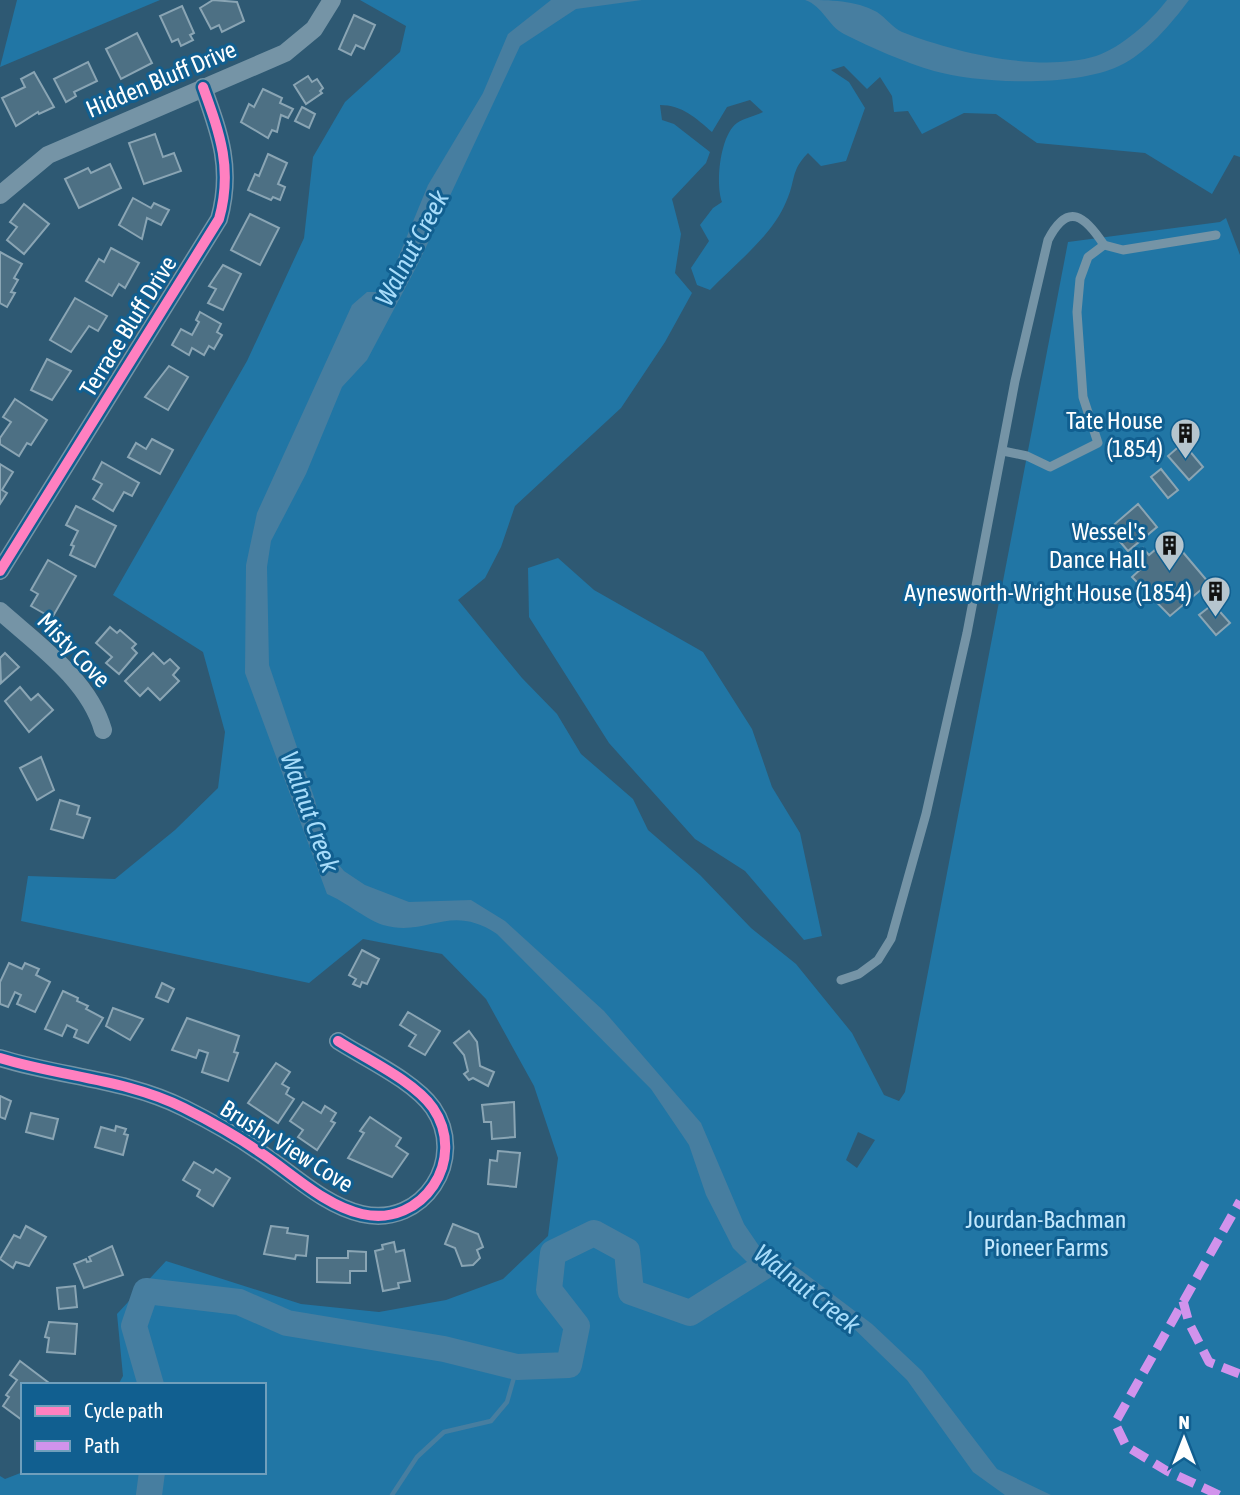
<svg xmlns="http://www.w3.org/2000/svg" width="1240" height="1495" viewBox="0 0 1240 1495" font-family="'Asap Condensed',sans-serif">
	<rect width="100%" height="100%" fill="#2e5973"/>
	<!-- green -->
	<g fill="#2176a5" fill-rule="evenodd">
		<polygon points="17,0 160,0 0,67"/>
		<path d="M360,0H1240V157L1234,155L1212,194L1145,153L1037,143L996,114L964,113L922,134L908,111L894,112L892,96L880,77L867,89L844,66L831,70L849,82L865,108L846,161L821,166L808,153C790,171 796,181 786,202C772,236 735,264 710,290L697,285L691,268L709,241L700,225L713,208L722,202C715,184 720,135 737,123C744,118 755,116 763,112L750,100L727,107L712,132C696,118 682,105 660,105L662,120L674,124L710,152L706,163L672,199L681,234L675,273L692,293L665,342L621,408L515,506L501,547L485,578L458,600L522,678L557,714L581,754L633,799L648,830L700,875L751,928L796,964L852,1033L884,1095L899,1101L905,1092L1068,242L1220,222L1226,218L1240,255V1495H0V1476L5,1479L23,1472H264V1385H118L123,1376L117,1314L166,1261L301,1304L379,1312L446,1300L503,1279L548,1236L558,1158L534,1086L486,999L442,954L363,939L309,983L21,921L28,876L115,879L175,830L218,788L225,732L203,652L113,595L247,361L304,238L313,157L345,102L400,52L406,26ZM858,1132L875,1140L857,1168L846,1160Z"/>
		<polygon points="558,558 594,590 703,652 752,729 772,787 800,833 822,936 804,940 745,871 695,839 609,743 529,617 528,568"/>
	</g>
	<!-- water -->
	<g fill="#477ea0">
		<path d="M551,0H642L576,9L520,46L419,262L367,360L342,387L306,474L271,541L267,567L269,665L315,800L328,852L344,871L365,885L409,902L471,900L505,921L604,1011L701,1123L744,1224L759,1246L798,1268L872,1324L922,1371L997,1469L1051,1495H1005L973,1472L907,1380L844,1319L811,1292L780,1281L751,1266L733,1248L706,1195L689,1145L651,1089L497,934C449,902 428,938 383,925C369,921 344,901 327,894L245,673L246,565L257,513L352,305L367,292H384L428,185L483,93L508,34Z"/>
		<path d="M805,0C830,0 855,0 877,12C886,18 893,28 902,32C956,53 1040,73 1096,56C1121,48 1152,20 1167,0H1189C1171,24 1147,53 1119,66C1075,87 980,84 934,71C904,62 872,48 844,34C828,26 823,6 805,0Z"/>
	</g>
	<g fill="none" stroke-linecap="round" stroke-linejoin="round">
		<!-- stream -->
		<polyline stroke="#477ea0" stroke-width="4.5" points="392,1495 417,1457 444,1432 491,1421 507,1402 517,1367"/>
		<!-- river -->
		<g stroke="#477ea0" stroke-width="26">
			<polyline points="151,1385 134,1326 146,1291 239,1302 287,1323 444,1349 517,1367 569,1365 577,1326 549,1290 553,1253 594,1233 627,1251 631,1292 690,1313 768,1264"/>
			<polyline points="149,1495 152,1472"/>
		</g>
	</g>
	<!-- building -->
	<g fill="#4d7084" stroke="#8aa5b4" stroke-width="2">
		<polygon points="213,0 237,2 244,21 222,32 219,25 211,29 200,8"/>
		<polygon points="182,6 194,33 190,35 193,40 181,46 178,39 172,42 160,16"/>
		<polygon points="354,15 375,25 364,49 356,45 351,55 339,49"/>
		<polygon points="137,33 152,63 121,79 106,49"/>
		<polygon points="88,62 97,81 74,92 76,96 66,102 54,79"/>
		<polygon points="34,72 54,107 39,114 38,112 16,126 2,98 25,87 21,79"/>
		<polygon points="308,76 312,82 317,79 323,88 320,91 322,93 306,104 294,85"/>
		<polygon points="263,89 282,98 280,103 293,109 288,118 281,115 277,132 272,130 268,138 241,122 249,104 254,107"/>
		<polygon points="302,107 315,114 309,128 295,121"/>
		<polygon points="155,134 163,157 174,153 181,171 144,184 129,143"/>
		<polygon points="268,154 287,163 278,184 285,187 280,200 273,197 271,200 248,190 255,174 259,176"/>
		<polygon points="110,164 121,188 79,208 65,179 88,168 91,173"/>
		<polygon points="133,198 151,208 154,203 169,210 161,225 147,218 142,239 119,225"/>
		<polygon points="24,204 49,224 24,254 7,240 17,227 10,222"/>
		<polygon points="250,214 279,228 260,265 231,250"/>
		<polygon points="111,248 139,263 125,288 119,284 112,296 86,281 99,259 104,262"/>
		<polygon points="0,252 22,264 14,278 18,280 11,292 15,293 7,307 0,303"/>
		<polygon points="223,265 241,274 223,310 208,303 216,289 209,286"/>
		<polygon points="75,298 107,316 98,331 89,326 71,352 50,340"/>
		<polygon points="200,312 221,324 217,332 222,335 214,349 209,346 204,355 192,348 189,355 172,345 181,329 192,335 199,322 196,320"/>
		<polygon points="47,359 71,371 52,400 31,390"/>
		<polygon points="169,366 188,377 168,410 145,397"/>
		<polygon points="15,399 47,420 31,445 27,443 19,456 0,444 0,438 11,422 3,417"/>
		<polygon points="152,439 173,450 160,474 128,457 136,443 146,449"/>
		<polygon points="1183,443 1203,467 1189,480 1168,456"/>
		<polygon points="102,462 139,483 132,496 124,492 113,511 93,499 102,484 93,479"/>
		<polygon points="0,464 13,472 2,490 7,493 0,504"/>
		<polygon points="1161,469 1178,490 1168,498 1151,477"/>
		<polygon points="1138,504 1157,527 1128,551 1109,529"/>
		<polygon points="76,506 116,526 95,567 70,555 74,546 71,545 78,531 66,525"/>
		<polygon points="1170,537 1209,583 1170,616 1132,577 1142,568 1133,557 1143,548 1149,555"/>
		<polygon points="48,560 76,576 52,618 31,606 38,594 31,590"/>
		<polygon points="1213,604 1230,623 1216,635 1199,615"/>
		<polygon points="110,627 117,633 120,630 136,644 132,648 137,653 119,674 106,663 112,657 96,643"/>
		<polygon points="5,653 19,667 1,683 0,658"/>
		<polygon points="153,653 164,664 170,659 179,668 173,675 179,681 160,700 148,688 140,696 125,681"/>
		<polygon points="20,687 31,700 38,694 53,710 29,732 5,701"/>
		<polygon points="41,757 54,790 37,800 20,768"/>
		<polygon points="60,800 79,806 77,814 90,818 83,838 51,829"/>
		<polygon points="362,950 379,959 367,984 362,982 360,987 353,984 356,979 349,975"/>
		<polygon points="9,963 22,969 25,963 39,969 36,975 50,982 35,1012 17,1004 21,995 15,992 8,1007 0,1004 0,982"/>
		<polygon points="162,983 174,989 168,1002 156,997"/>
		<polygon points="63,991 78,998 77,1001 88,1006 86,1009 103,1018 88,1043 74,1037 77,1030 67,1025 62,1036 45,1029"/>
		<polygon points="113,1008 143,1019 130,1040 106,1026"/>
		<polygon points="408,1012 440,1031 425,1055 409,1046 416,1035 400,1025"/>
		<polygon points="187,1018 239,1036 234,1052 238,1053 228,1081 202,1072 208,1053 199,1050 196,1058 172,1050"/>
		<polygon points="469,1031 477,1042 480,1066 494,1072 488,1086 473,1078 469,1080 464,1074 468,1071 464,1055 454,1043"/>
		<polygon points="276,1063 290,1072 282,1084 289,1088 286,1094 294,1099 278,1123 248,1103"/>
		<polygon points="0,1096 11,1101 5,1119 0,1117"/>
		<polygon points="303,1102 321,1113 325,1106 336,1113 331,1121 335,1123 317,1150 298,1137 303,1130 290,1121"/>
		<polygon points="514,1102 515,1137 492,1139 491,1122 484,1122 482,1105"/>
		<polygon points="31,1113 58,1119 53,1139 26,1132"/>
		<polygon points="370,1117 401,1138 396,1146 408,1154 392,1177 348,1158 364,1133 360,1131"/>
		<polygon points="116,1126 126,1129 124,1134 128,1135 123,1155 95,1147 101,1127 115,1131"/>
		<polygon points="498,1151 520,1153 516,1187 488,1184 490,1160 497,1161"/>
		<polygon points="194,1162 213,1173 216,1169 230,1178 213,1206 197,1196 200,1190 183,1180"/>
		<polygon points="453,1224 478,1234 483,1247 477,1250 480,1258 473,1265 462,1266 455,1248 445,1244"/>
		<polygon points="26,1226 46,1237 29,1266 16,1262 13,1268 0,1259 14,1235 20,1238"/>
		<polygon points="271,1226 288,1228 287,1233 308,1236 306,1256 296,1255 295,1259 264,1254"/>
		<polygon points="394,1242 396,1252 404,1250 410,1281 398,1283 399,1288 383,1291 375,1251 383,1249 382,1245"/>
		<polygon points="112,1246 123,1275 84,1288 74,1264 86,1259 87,1262 91,1261 89,1257"/>
		<polygon points="348,1251 366,1252 366,1271 350,1271 350,1283 317,1282 317,1258 348,1258"/>
		<polygon points="75,1286 77,1307 59,1309 57,1288"/>
		<polygon points="49,1322 77,1324 75,1354 47,1352 49,1338 45,1337"/>
		<polygon points="20,1361 49,1383 23,1385 22,1420 3,1406 9,1397 6,1395 17,1380 10,1375"/>
	</g>
	<g fill="none" stroke-linecap="round" stroke-linejoin="round">
		<!-- lane -->
		<g stroke="#7594a6" stroke-width="9">
			<polyline points="1003,451 1027,456 1050,467 1098,443 1083,397 1077,312 1080,279 1088,257 1104,245"/>
			<path d="M841,980L859,974L878,960L891,939L926,814L967,633L1015,381L1048,240C1068,201 1085,216 1104,245L1123,250L1216,235"/>
		</g>
		<!-- street -->
		<g stroke="#7594a6" stroke-width="18">
			<polyline points="0,195 48,155 285,53 314,29 332,0"/>
			<path d="M0,571L219,219C233,169 220,134 203,87"/>
			<path d="M0,611C37,644 89,680 103,730"/>
			<path d="M0,1058C61,1077 126,1079 184,1108C210,1121 235,1135 258,1151C291,1172 323,1205 362,1214C423,1228 468,1159 433,1108C414,1081 366,1059 338,1041"/>
		</g>
		<!-- quiet -->
		<g stroke="#d193ec" stroke-width="9" stroke-dasharray="18 9" stroke-linecap="butt">
			<polyline points="1183,1301 1189,1323 1209,1362 1240,1374"/>
			<polyline points="1219,1495 1167,1471 1126,1446 1115,1423 1240,1201"/>
		</g>
		<defs>
			<g id="cycleway">
				<path d="M0,571L219,219C233,169 220,134 203,87"/>
				<path d="M0,1058C61,1077 126,1079 184,1108C210,1121 235,1135 258,1151C291,1172 323,1205 362,1214C423,1228 468,1159 433,1108C414,1081 366,1059 338,1041"/>
			</g>
		</defs>
		<!-- cycleway casing -->
		<use href="#cycleway" stroke="#115f90" stroke-width="15"/>
		<!-- cycleway -->
		<use href="#cycleway" stroke="#ff80c0" stroke-width="10"/>
	</g>
	<!-- icons -->
	<defs>
		<symbol id="building-pin" viewBox="-11 -11 22 30"><path d="M0 17L-7.5 6A9.5 9.5 0 1 1 7.5 6Z" fill="#b6c5ce" stroke="#115f90"/><path d="M-4-6H4V6H1V3H-1V6H-4ZM-2.5-4.3h1.7v1.8h-1.7ZM.8-4.3h1.7v1.8H.8ZM-2.5-1h1.7V.8h-1.7ZM.8-1h1.7V.8H.8Z" fill="#111"/></symbol>
	</defs>
	<g fill-rule="evenodd">
		<use href="#building-pin" x="1168" y="416" width="35" height="47"/>
		<use href="#building-pin" x="1152" y="528" width="35" height="47"/>
		<use href="#building-pin" x="1198" y="574" width="35" height="47"/>
	</g>
	<g text-anchor="middle" dominant-baseline="central" stroke-width="6" stroke-linejoin="round" paint-order="stroke">
		<!-- street labels -->
		<g font-size="24" fill="#fff" stroke="#115f90">
			<text transform="translate(161 79) rotate(-23)">Hidden Bluff Drive</text>
			<text transform="translate(128 326) rotate(-58)">Terrace Bluff Drive</text>
			<text transform="translate(74 650) rotate(46)">Misty Cove</text>
			<text transform="translate(287 1146) rotate(32)">Brushy View Cove</text>
		</g>
		<!-- poi labels -->
		<g font-size="24" fill="#fff" stroke="#115f90" text-anchor="end">
			<text x="1163" y="420">Tate House<tspan x="1163" dy="28">(1854)</tspan></text>
			<text x="1146" y="531">Wessel's<tspan x="1146" dy="28">Dance Hall</tspan></text>
			<text x="1192" y="592">Aynesworth-Wright House (1854)</text>
		</g>
		<!-- park labels -->
		<g font-size="24" fill="#c3e8fd" stroke="#115f90">
			<text x="1046" y="1219">Jourdan-Bachman<tspan x="1046" dy="28">Pioneer Farms</tspan></text>
		</g>
		<!-- water labels -->
		<g font-size="26" font-style="italic" fill="#a7dcfa" stroke="#115f90">
			<text transform="translate(412 248) rotate(-62)">Walnut Creek</text>
			<text transform="translate(310 812) rotate(70)">Walnut Creek</text>
			<text transform="translate(807 1289) rotate(38)">Walnut Creek</text>
		</g>
	</g>
	<!-- legend -->
	<rect x="21" y="1383" width="245" height="91" fill="#115f90" stroke="#709fbc" stroke-width="2"/>
	<rect x="35" y="1406" width="35" height="10" fill="#ff80c0" stroke="#709fbc" stroke-width="2"/>
	<text x="84" y="1418" font-size="21" fill="#ffffff">Cycle path</text>
	<rect x="35" y="1441" width="35" height="10" fill="#d193ec" stroke="#709fbc" stroke-width="2"/>
	<text x="84" y="1453" font-size="21" fill="#ffffff">Path</text>
	<!-- north arrow -->
	<g transform="translate(1184 1439)" stroke="#115f90" stroke-width="5" paint-order="stroke">
	<path d="M0-5L12 26L0 18L-12 26Z" fill="#ffffff"/>
	<text y="-10" font-size="19" font-weight="bold" text-anchor="middle" fill="#ffffff">N</text>
	</g>
</svg>
